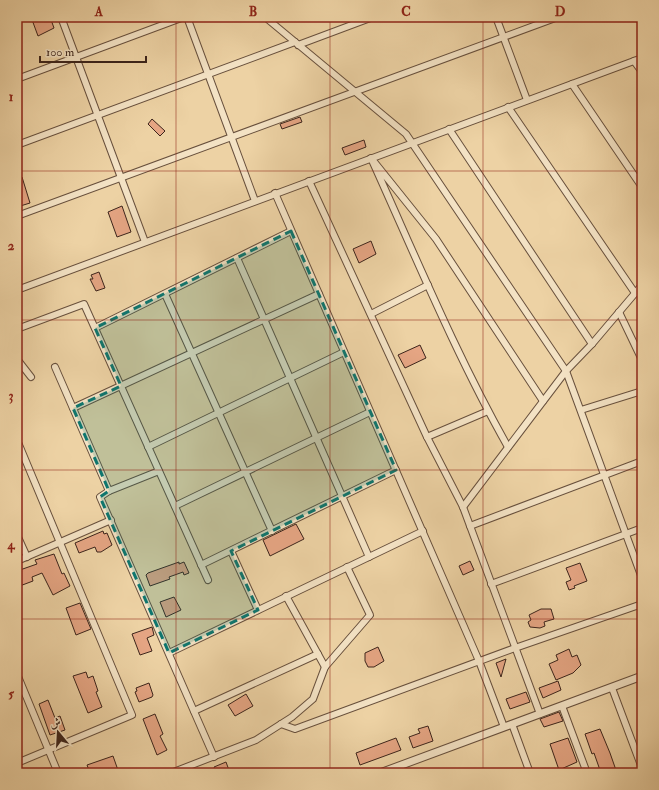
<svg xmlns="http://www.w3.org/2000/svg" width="659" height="790" viewBox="0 0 659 790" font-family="'IM FELL Double Pica',Amiri,serif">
	<rect width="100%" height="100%" fill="#edd2a4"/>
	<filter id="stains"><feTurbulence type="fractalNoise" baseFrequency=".005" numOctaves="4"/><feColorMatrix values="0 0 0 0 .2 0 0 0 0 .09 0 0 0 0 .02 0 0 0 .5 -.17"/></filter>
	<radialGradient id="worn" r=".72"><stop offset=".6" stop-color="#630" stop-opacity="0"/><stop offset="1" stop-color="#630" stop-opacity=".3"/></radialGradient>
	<!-- building -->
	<g fill="#e5a583" stroke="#3c241b">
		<polygon points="31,17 50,17 54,28 38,36"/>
		<polygon points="300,117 302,122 282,129 280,124"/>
		<polygon points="152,119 165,131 160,136 148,124"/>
		<polygon points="364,140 366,147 345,155 342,148"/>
		<polygon points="22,177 30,203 17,207 17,178"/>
		<polygon points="122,206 131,232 117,237 108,212"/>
		<polygon points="371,241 376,254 359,263 353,249"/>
		<polygon points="99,272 105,288 96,291 90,279 93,279 91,275"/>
		<polygon points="420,345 426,358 405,368 398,355"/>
		<polygon points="296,524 304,539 270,556 263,540"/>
		<polygon points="103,531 104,534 107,533 112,545 101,552 97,552 95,547 79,553 75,543"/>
		<polygon points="54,554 62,574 64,573 70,586 53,595 42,573 32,577 33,581 17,587 17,571 37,564 35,560"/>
		<polygon points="470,561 474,570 463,575 459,566"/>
		<polygon points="179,562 179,564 184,562 189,573 184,575 183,572 169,577 170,579 150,586 146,575 148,573"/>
		<polygon points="580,563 587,581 574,586 575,588 569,590 566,582 571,580 566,568"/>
		<polygon points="174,597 181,610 166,617 160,602"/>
		<polygon points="80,603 91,629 76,635 66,608"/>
		<polygon points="541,609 551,609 554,619 544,622 545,626 540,628 530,627 528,622 531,620 529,615"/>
		<polygon points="152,627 154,635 147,638 152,651 140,655 132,634"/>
		<polygon points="378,647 384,661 374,667 368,667 365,661 365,653"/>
		<polygon points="569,649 572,657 577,655 581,665 573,673 556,680 549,664 558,660 556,655"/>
		<polygon points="506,659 501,677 496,663"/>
		<polygon points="86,672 88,678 93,676 98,691 96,692 102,707 88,713 73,676"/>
		<polygon points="558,681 561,690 543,698 539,688"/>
		<polygon points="149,683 153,695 152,697 139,702 135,692 137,691 136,688"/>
		<polygon points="526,692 530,702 510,709 506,699"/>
		<polygon points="246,694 253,706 235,716 228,705"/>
		<polygon points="48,700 55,718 60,716 65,730 50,735 39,704"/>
		<polygon points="559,712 563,721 544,727 540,719"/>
		<polygon points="155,714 163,734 160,736 167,750 157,755 143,719"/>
		<polygon points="428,726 433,741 413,748 409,737 420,733 418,729"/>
		<polygon points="600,729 610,753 617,773 601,773 594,753 592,754 585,734"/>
		<polygon points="396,738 401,750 360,765 356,753"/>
		<polygon points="568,738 577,762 559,770 550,744"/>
		<polygon points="113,756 119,773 90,773 87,765"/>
		<polygon points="226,762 230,773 214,773 216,772 214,767"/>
	</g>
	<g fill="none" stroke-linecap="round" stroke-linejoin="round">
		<defs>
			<g id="minor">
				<polyline points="61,17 145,242"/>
				<polyline points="187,17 255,201"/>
				<polyline points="265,17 406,134 566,371 642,578"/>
				<polyline points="496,17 527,100"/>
				<polyline points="636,17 642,22"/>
				<polyline points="298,45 373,17"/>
				<polyline points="634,61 642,72"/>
				<polyline points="17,79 184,17"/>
				<polyline points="572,84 642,187"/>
				<polyline points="508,107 635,293"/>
				<polyline points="449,129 592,344"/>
				<polyline points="17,145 295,42"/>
				<polyline points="309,181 427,437 463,507 540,714"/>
				<polyline points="275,193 479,661 504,727"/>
				<polyline points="17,216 558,17"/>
				<polyline points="237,258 369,557"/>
				<polyline points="17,290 642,58"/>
				<polyline points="165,294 272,531"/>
				<polyline points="619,312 642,360"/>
				<polyline points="371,314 428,285"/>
				<polyline points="95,328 291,231"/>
				<polyline points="17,329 84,304 208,580"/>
				<polyline points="17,359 31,377"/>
				<polyline points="55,367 109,491 159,471"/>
				<polyline points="73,408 319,294"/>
				<polyline points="581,410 642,391"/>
				<polyline points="427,437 488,411"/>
				<polyline points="17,440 132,715 17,763"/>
				<polyline points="148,447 344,352"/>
				<path d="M508,447C456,355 415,255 371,158L436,239L543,401"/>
				<polyline points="109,491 100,497 214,757"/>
				<polyline points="175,506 370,412"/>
				<polyline points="463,507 566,371 592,344 642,285"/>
				<polyline points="470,526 642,461"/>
				<polyline points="17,535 27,557"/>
				<polyline points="231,551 258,610"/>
				<polyline points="17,561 111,520"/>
				<polyline points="201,565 396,470"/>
				<polyline points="491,584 642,528"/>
				<polyline points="286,596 325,667 370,615 347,567"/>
				<polyline points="169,653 423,531"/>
				<polyline points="17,674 58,773"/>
				<polyline points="612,688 642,768"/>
				<polyline points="562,706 587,773"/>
				<polyline points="194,711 318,654"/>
				<polyline points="281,724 295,729 515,648 642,604"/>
				<polyline points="512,724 530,773"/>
				<polyline points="171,773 256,740 292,717 313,699 325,667"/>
			</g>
			<polyline id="tertiary" points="380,773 642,676"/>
		</defs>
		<!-- minor casing -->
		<use href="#minor" stroke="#68503d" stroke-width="8"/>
		<!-- tertiary casing -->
		<use href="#tertiary" stroke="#68503d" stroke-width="9"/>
		<!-- minor -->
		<use href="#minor" stroke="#f3e2c4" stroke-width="6"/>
		<!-- tertiary -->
		<use href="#tertiary" stroke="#f3e2c4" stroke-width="7"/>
	</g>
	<!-- marked area -->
	<path fill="#0f766e" fill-opacity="0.2" stroke="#0f766e" stroke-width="3" stroke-dasharray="8 5" stroke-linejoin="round" d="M291,231L396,470L231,551L258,610L169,653L100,497L109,491L73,408L121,386L95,328Z"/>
	<!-- grid -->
	<path fill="none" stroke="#8f2418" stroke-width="1" stroke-opacity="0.55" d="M176,17V773M330,17V773M483,17V773M17,171H642M17,320H642M17,470H642M17,619H642"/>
	<!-- margin -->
	<rect width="659" height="790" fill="none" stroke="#edd2a4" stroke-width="44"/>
	<!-- north arrow -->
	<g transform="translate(58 732) rotate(342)" stroke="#f3e2c4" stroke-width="3" paint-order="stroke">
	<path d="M0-3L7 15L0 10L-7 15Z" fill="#3c241b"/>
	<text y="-6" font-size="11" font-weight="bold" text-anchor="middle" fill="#3c241b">ش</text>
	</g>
	<!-- scale -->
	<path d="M40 56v6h106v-6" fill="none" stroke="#3c241b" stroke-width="2"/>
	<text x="46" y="56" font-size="12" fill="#3c241b" stroke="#f3e2c4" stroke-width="3" paint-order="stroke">100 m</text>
	<rect x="22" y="22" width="615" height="746" fill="none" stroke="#8f2418" stroke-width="1.5"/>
	<g font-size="13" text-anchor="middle" font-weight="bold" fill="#8f2418">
		<text x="99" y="16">A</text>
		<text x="253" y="16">B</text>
		<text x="406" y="16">C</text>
		<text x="560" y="16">D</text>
		<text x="11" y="101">1</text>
		<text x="11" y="250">2</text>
		<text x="11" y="400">3</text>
		<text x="11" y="549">4</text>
		<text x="11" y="698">5</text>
	</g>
	<rect width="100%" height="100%" filter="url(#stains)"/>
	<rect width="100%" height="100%" fill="url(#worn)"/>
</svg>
